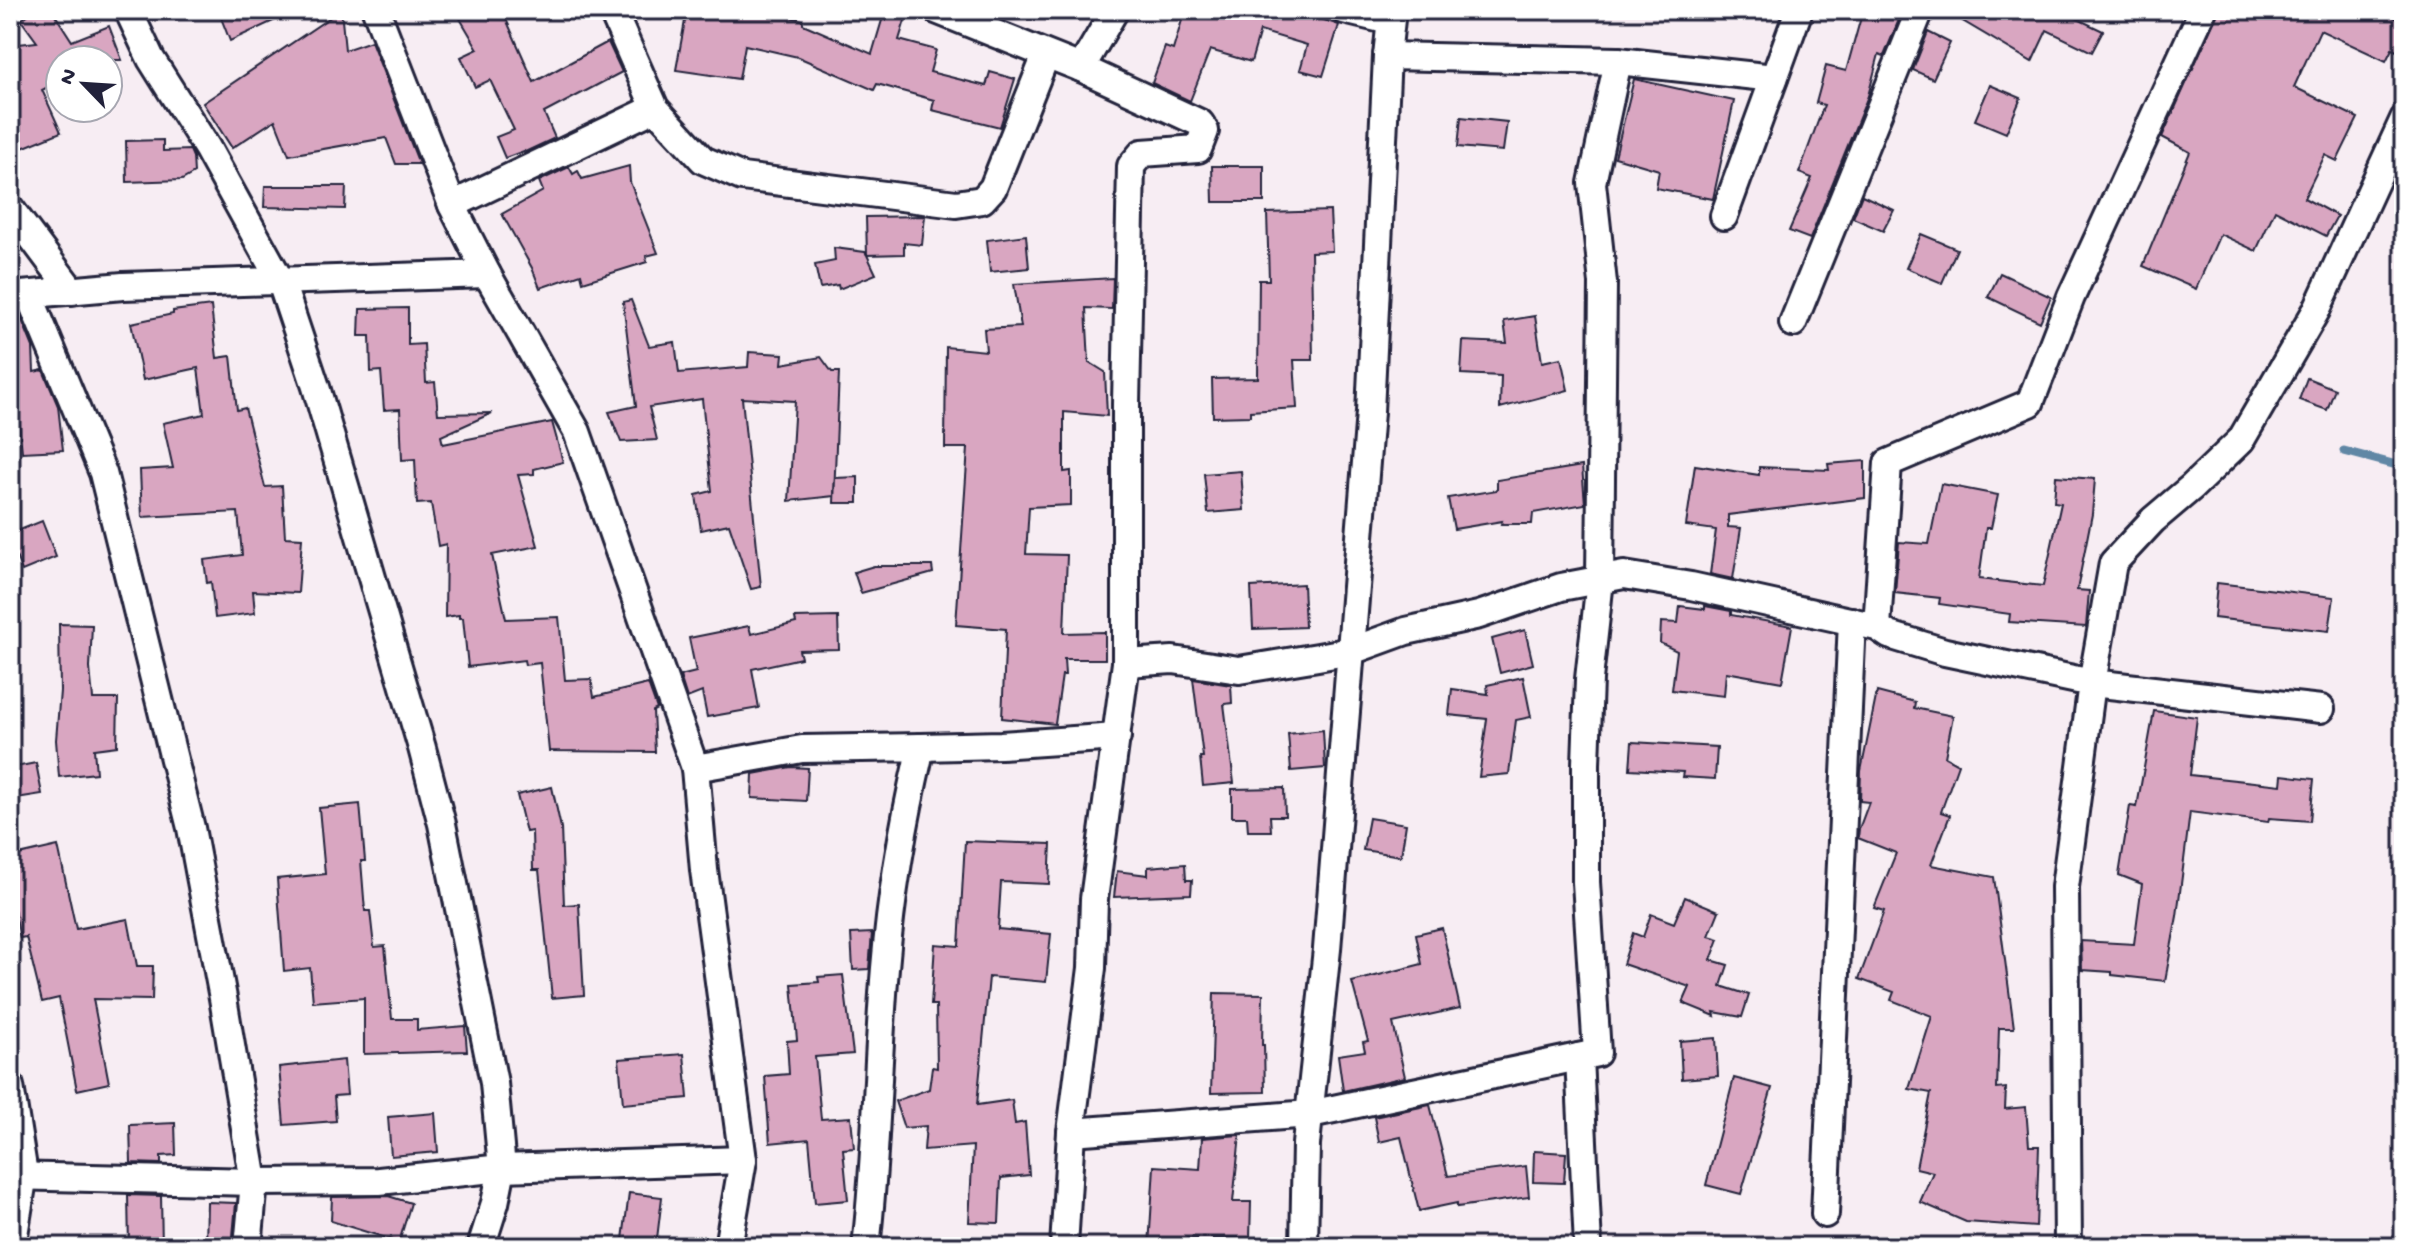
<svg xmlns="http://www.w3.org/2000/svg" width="2414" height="1257" viewBox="0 0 2414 1257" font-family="'Gochi Hand',sans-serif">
	<rect width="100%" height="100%" fill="#f7edf3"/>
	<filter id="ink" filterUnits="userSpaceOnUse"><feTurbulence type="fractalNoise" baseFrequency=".0125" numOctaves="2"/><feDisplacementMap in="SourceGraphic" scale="16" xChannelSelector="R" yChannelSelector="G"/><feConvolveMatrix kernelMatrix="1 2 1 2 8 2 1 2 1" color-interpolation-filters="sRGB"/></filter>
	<g filter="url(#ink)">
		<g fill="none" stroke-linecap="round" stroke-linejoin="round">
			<!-- stream -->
			<polyline stroke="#6087a5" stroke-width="9" points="2344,451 2404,467"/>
		</g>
		<!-- building -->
		<g fill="#d9a6c1" stroke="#22223b" stroke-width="2">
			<polygon points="34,10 52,10 72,41 109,26 122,60 60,60 60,81 42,90 61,132 10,153 10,45 37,42 21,20"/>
			<polygon points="218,10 297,10 230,41"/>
			<polygon points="341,10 345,50 371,41 419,164 396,164 386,138 289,155 275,120 232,148 203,103"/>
			<polygon points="455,10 502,10 534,82 608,42 622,72 544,113 555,138 525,152 524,151 505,158 496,137 514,130 490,80 475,87 461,57 478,49"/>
			<polygon points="687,10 758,10 803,20 803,24 872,54 885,10 894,10 907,14 899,40 936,50 930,72 986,86 990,72 1015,79 1000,127 932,110 934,100 877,84 874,90 798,57 745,45 739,79 676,70"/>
			<polygon points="1185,10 1294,10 1339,25 1323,76 1300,70 1307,45 1260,31 1251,62 1210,50 1190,101 1152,83 1165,47 1173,50"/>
			<polygon points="1863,10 1903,10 1884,56 1879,54 1868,96 1810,239 1789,231 1812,178 1799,173 1824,105 1816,103 1826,66 1846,71"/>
			<polygon points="1944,10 2059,10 2103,31 2092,52 2047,30 2032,62"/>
			<polygon points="2219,10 2378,10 2404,22 2404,54 2392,49 2386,61 2320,30 2294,87 2358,118 2337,161 2325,155 2304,198 2337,216 2326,236 2275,210 2256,251 2220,234 2196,289 2143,266 2190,152 2162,137"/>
			<polygon points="1928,32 1950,43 1933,79 1913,70"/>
			<polygon points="1634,79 1734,101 1713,199 1656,188 1659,170 1615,157"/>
			<polygon points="1990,85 2021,98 2006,133 1975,120"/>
			<polygon points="1461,117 1507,122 1503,151 1458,147"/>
			<polygon points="163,140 163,151 190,150 193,157 194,173 182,180 127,182 126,141"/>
			<polygon points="629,166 630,182 658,253 646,256 647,262 583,282 581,274 540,288 532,268 502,214 543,191 539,181 569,167 573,174 578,171 582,179"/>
			<polygon points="1212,166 1264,166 1264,202 1213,202"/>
			<polygon points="265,186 346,186 345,209 264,207"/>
			<polygon points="1862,195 1894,210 1883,231 1853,218"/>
			<polygon points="1330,211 1332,251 1311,252 1313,360 1294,360 1297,408 1250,411 1250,416 1213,417 1212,379 1258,378 1259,280 1269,280 1267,213"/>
			<polygon points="925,216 922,245 904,243 904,254 867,255 876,274 839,289 838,285 820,288 815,265 835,261 834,248 865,252 867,255 866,217"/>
			<polygon points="1921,234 1957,249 1942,283 1906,268"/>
			<polygon points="1026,235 1029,268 990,272 987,240"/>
			<polygon points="2000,273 2051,297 2040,322 1988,297"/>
			<polygon points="1113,278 1112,309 1086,308 1089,362 1105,372 1107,416 1064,412 1064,472 1071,471 1071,505 1029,507 1026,554 1067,555 1064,633 1105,632 1105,659 1064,659 1065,675 1062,675 1055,724 1002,718 1006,629 956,625 968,448 945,448 946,347 986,351 984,329 1021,327 1014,284"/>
			<polygon points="631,300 649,346 675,342 679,373 748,367 749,352 783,354 782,364 821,357 832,372 839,372 834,496 789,501 795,401 742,398 761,587 751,589 729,524 701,530 696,495 712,491 702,399 649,407 657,440 621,442 609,412 636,406 623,302"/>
			<polygon points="211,306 217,358 231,356 237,410 245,408 265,487 282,486 285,537 302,538 298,593 253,591 255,613 215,618 211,582 207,583 204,560 242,555 238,512 142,517 140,470 173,468 163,423 204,414 198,368 143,380 131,323 173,314 173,311"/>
			<polygon points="408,308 408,345 424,344 426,383 435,382 438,414 492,413 441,436 443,444 552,422 563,462 534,469 534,474 518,475 538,546 492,555 506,619 559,617 565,680 591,679 594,697 648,684 657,709 653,711 655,752 549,751 540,663 525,665 524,660 468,667 463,618 459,618 459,615 445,617 446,544 438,546 431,503 417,504 415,459 402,460 400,409 384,410 381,371 371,372 370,336 359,336 360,309"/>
			<polygon points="1535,316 1542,362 1561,358 1568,390 1500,408 1501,376 1461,374 1463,341 1507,343 1504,321"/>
			<polygon points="22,320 33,347 34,372 43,370 58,406 63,450 22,452 15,387 12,387 10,321"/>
			<polygon points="2307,378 2335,389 2327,410 2299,400"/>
			<polygon points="1865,461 1865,498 1728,515 1728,527 1741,528 1733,579 1710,574 1716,530 1686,526 1695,465 1759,475 1759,467 1829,470 1828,464"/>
			<polygon points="1582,466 1585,504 1533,513 1532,524 1501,524 1502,521 1454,529 1448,498 1497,490 1497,480"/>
			<polygon points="1241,471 1244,510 1208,513 1204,474"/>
			<polygon points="2056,476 2095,479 2092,514 2077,590 2089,591 2086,627 2009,622 2010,614 1939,604 1940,598 1895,593 1899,542 1929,544 1941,484 1998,495 1991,528 1986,528 1979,579 2043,586 2061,503 2054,502"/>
			<polygon points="858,477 858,503 834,503 835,478"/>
			<polygon points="42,521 56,557 22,571 10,542 10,534"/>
			<polygon points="874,566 932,566 933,573 861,593 854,572"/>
			<polygon points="2217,583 2334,597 2329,631 2214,618"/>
			<polygon points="1303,584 1305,627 1253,629 1251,587"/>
			<polygon points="1680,606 1705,609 1705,606 1731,611 1731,615 1792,626 1782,682 1726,672 1724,696 1672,690 1677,651 1660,643 1661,622 1678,623"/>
			<polygon points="838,617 839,649 799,650 801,658 752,669 759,708 707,717 702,692 687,698 680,676 696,672 689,638 749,626 751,634 796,623 795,618"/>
			<polygon points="59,624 92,625 90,668 93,699 118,699 117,746 94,749 96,773 59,777 56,740 60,691"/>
			<polygon points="1525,630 1533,664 1500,673 1492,639"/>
			<polygon points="1523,677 1531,717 1516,720 1509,774 1479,777 1487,719 1449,715 1452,689 1488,694 1487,685"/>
			<polygon points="1193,679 1231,685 1232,703 1224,704 1234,783 1203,786 1200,757 1203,757"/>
			<polygon points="1877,692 1915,702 1914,708 1953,716 1945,757 1958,764 1941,812 1950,815 1931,865 1994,877 2014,1028 1999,1028 1997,1089 2006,1088 2005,1109 2026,1107 2029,1146 2039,1146 2036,1227 1966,1222 1920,1202 1933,1172 1916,1168 1931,1093 1909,1089 1932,1016 1891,1000 1894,992 1859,979 1884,911 1874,908 1896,853 1858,838 1859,829 1869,802 1860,801 1861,771"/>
			<polygon points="2154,711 2197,717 2190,775 2281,785 2282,775 2314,779 2310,821 2269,818 2268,822 2190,812 2177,916 2165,981 2112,975 2112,972 2082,970 2081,941 2134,944 2142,884 2119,875 2130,806 2137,807"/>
			<polygon points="1323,730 1325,768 1291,771 1288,734"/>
			<polygon points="1632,742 1717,747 1715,779 1682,777 1683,772 1630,769"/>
			<polygon points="36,763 42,794 10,799 10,768"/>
			<polygon points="791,767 808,768 806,801 752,798 753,774"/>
			<polygon points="552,787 561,828 564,905 579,904 584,995 552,998 539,870 533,870 532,831 526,832 517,795"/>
			<polygon points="1284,788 1285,816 1270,816 1271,831 1248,831 1247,817 1232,817 1232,789"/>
			<polygon points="360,804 365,861 361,861 365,911 370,911 374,947 385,946 392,1019 417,1019 417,1030 465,1026 467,1051 364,1054 364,998 313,1002 310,968 284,971 277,879 325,874 319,808"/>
			<polygon points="1369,818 1406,824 1401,856 1363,850"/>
			<polygon points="965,841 1051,844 1049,884 1001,882 998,929 1051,934 1046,982 989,977 977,1105 1012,1100 1015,1124 1025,1122 1029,1175 1001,1178 999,1223 969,1222 973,1146 924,1150 926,1126 904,1128 895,1101 929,1089 932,1067 937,1068 936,1005 931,1005 935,944 959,946"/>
			<polygon points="58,846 76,929 128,919 137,966 153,966 152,1000 93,999 109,1083 77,1090 59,998 42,1002 26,937 20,938 10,889 10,857"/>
			<polygon points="1185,864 1186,880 1192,880 1191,894 1114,897 1117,871 1148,875 1148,867"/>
			<polygon points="1685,897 1719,911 1709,936 1719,939 1711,960 1728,965 1721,986 1749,995 1742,1017 1714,1012 1715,1016 1683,1003 1690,987 1623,964 1633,933 1643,937 1651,914 1674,923"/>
			<polygon points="1442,928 1460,1008 1393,1023 1405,1077 1343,1091 1338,1055 1365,1051 1363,1042 1368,1041 1352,982 1422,964 1416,934"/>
			<polygon points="872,933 869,969 853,970 851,934"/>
			<polygon points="843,975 853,1054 815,1057 821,1119 851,1117 854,1148 843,1149 848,1200 815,1203 809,1139 770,1143 765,1076 789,1074 787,1041 797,1040 792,984 819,982 818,977"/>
			<polygon points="1214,993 1263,994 1262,1045 1264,1045 1265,1092 1211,1093"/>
			<polygon points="1716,1038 1718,1076 1682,1079 1680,1041"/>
			<polygon points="684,1054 688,1098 623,1104 619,1059"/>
			<polygon points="344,1060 347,1095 334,1096 336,1121 284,1125 279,1067"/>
			<polygon points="1734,1078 1772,1088 1741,1194 1706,1185"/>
			<polygon points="1430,1105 1448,1176 1526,1166 1529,1197 1457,1207 1457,1203 1419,1211 1401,1137 1379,1142 1374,1117"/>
			<polygon points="435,1113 438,1152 391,1156 388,1117"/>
			<polygon points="175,1123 176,1155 161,1156 161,1164 131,1163 130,1125"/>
			<polygon points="1240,1135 1233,1202 1251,1202 1250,1238 1187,1238 1185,1246 1149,1247 1154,1166 1200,1169 1202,1138"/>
			<polygon points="1534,1151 1566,1153 1564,1183 1533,1182"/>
			<polygon points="629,1193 662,1197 656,1247 622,1247"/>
			<polygon points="128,1195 161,1196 162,1247 129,1247"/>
			<polygon points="388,1196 411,1203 399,1242 331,1221 332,1197"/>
			<polygon points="207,1202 236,1203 232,1247 206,1247"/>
		</g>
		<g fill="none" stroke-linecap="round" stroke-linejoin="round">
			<defs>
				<g id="minor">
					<polyline points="128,10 151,59 207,148 281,282 316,387 422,748 442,824 494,1083 502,1168 495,1203 481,1247"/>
					<polyline points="376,10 452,205 487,274 577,432 695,768 704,870 743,1160 728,1247"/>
					<polyline points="612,10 655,108 703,160 742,177 956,204 982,200 993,188 1046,55"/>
					<polyline points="936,10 1081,68 1200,123 1205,131 1198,149 1142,153 1131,166 1126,404 1126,663 1094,899 1092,968 1071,1132 1064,1247"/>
					<polyline points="1344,10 1390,21"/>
					<polyline points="1387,56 1618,61 1774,78"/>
					<polyline points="1081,68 1115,10"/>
					<polyline points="452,205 655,108"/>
					<polyline points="10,208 72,291"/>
					<polyline points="1724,216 1799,10"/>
					<polyline points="29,295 103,473 191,828 223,998 254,1182 248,1247"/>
					<polyline points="10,296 123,286 487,274"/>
					<polyline points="1793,323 1920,10"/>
					<polyline points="1877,627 1888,463 2030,403 2071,297 2203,10"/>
					<polyline points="1126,663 1173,660 1239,670 1318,657 1351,651 1406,631 1479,615 1561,587 1624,575 1691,586 1877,627 1889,635 1945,652 2092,683 2065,887 2068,1247"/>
					<polyline points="2321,709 2092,683 2113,563 2153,520 2192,487 2241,440 2316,311 2404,119"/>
					<polyline points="921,747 1001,745 1117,737"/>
					<path d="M695,768L802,749L921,747C904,819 891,894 885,968C877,1061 877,1154 866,1247"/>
					<polyline points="1579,1057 1588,1247"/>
					<polyline points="10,1086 24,1174 12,1247"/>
					<polyline points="1071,1132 1310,1114 1597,1053 1586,882 1586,764 1589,679 1600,580 1603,283 1592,183 1618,61"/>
					<polyline points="10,1176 254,1182 379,1181 502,1168 743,1160"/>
					<polyline points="1825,1214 1852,621"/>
					<polyline points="1304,1247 1306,1144 1327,949 1370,412 1387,56 1392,10"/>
				</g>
			</defs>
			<!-- minor casing -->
			<use href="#minor" stroke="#22223b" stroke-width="32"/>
			<!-- minor -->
			<use href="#minor" stroke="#fff" stroke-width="26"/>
		</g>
	</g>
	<!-- margin -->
	<rect width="2414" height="1257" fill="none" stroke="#fff" stroke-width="40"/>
	<rect x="20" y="20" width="2374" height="1217" fill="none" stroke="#22223b" stroke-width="3" filter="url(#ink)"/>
	<!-- north arrow -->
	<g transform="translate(84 84) rotate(295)"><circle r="38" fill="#ffffff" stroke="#a7a7b1" stroke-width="2"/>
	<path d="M0-6L14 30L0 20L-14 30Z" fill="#22223b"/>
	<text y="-12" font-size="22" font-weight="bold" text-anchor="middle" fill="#22223b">N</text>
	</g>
</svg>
